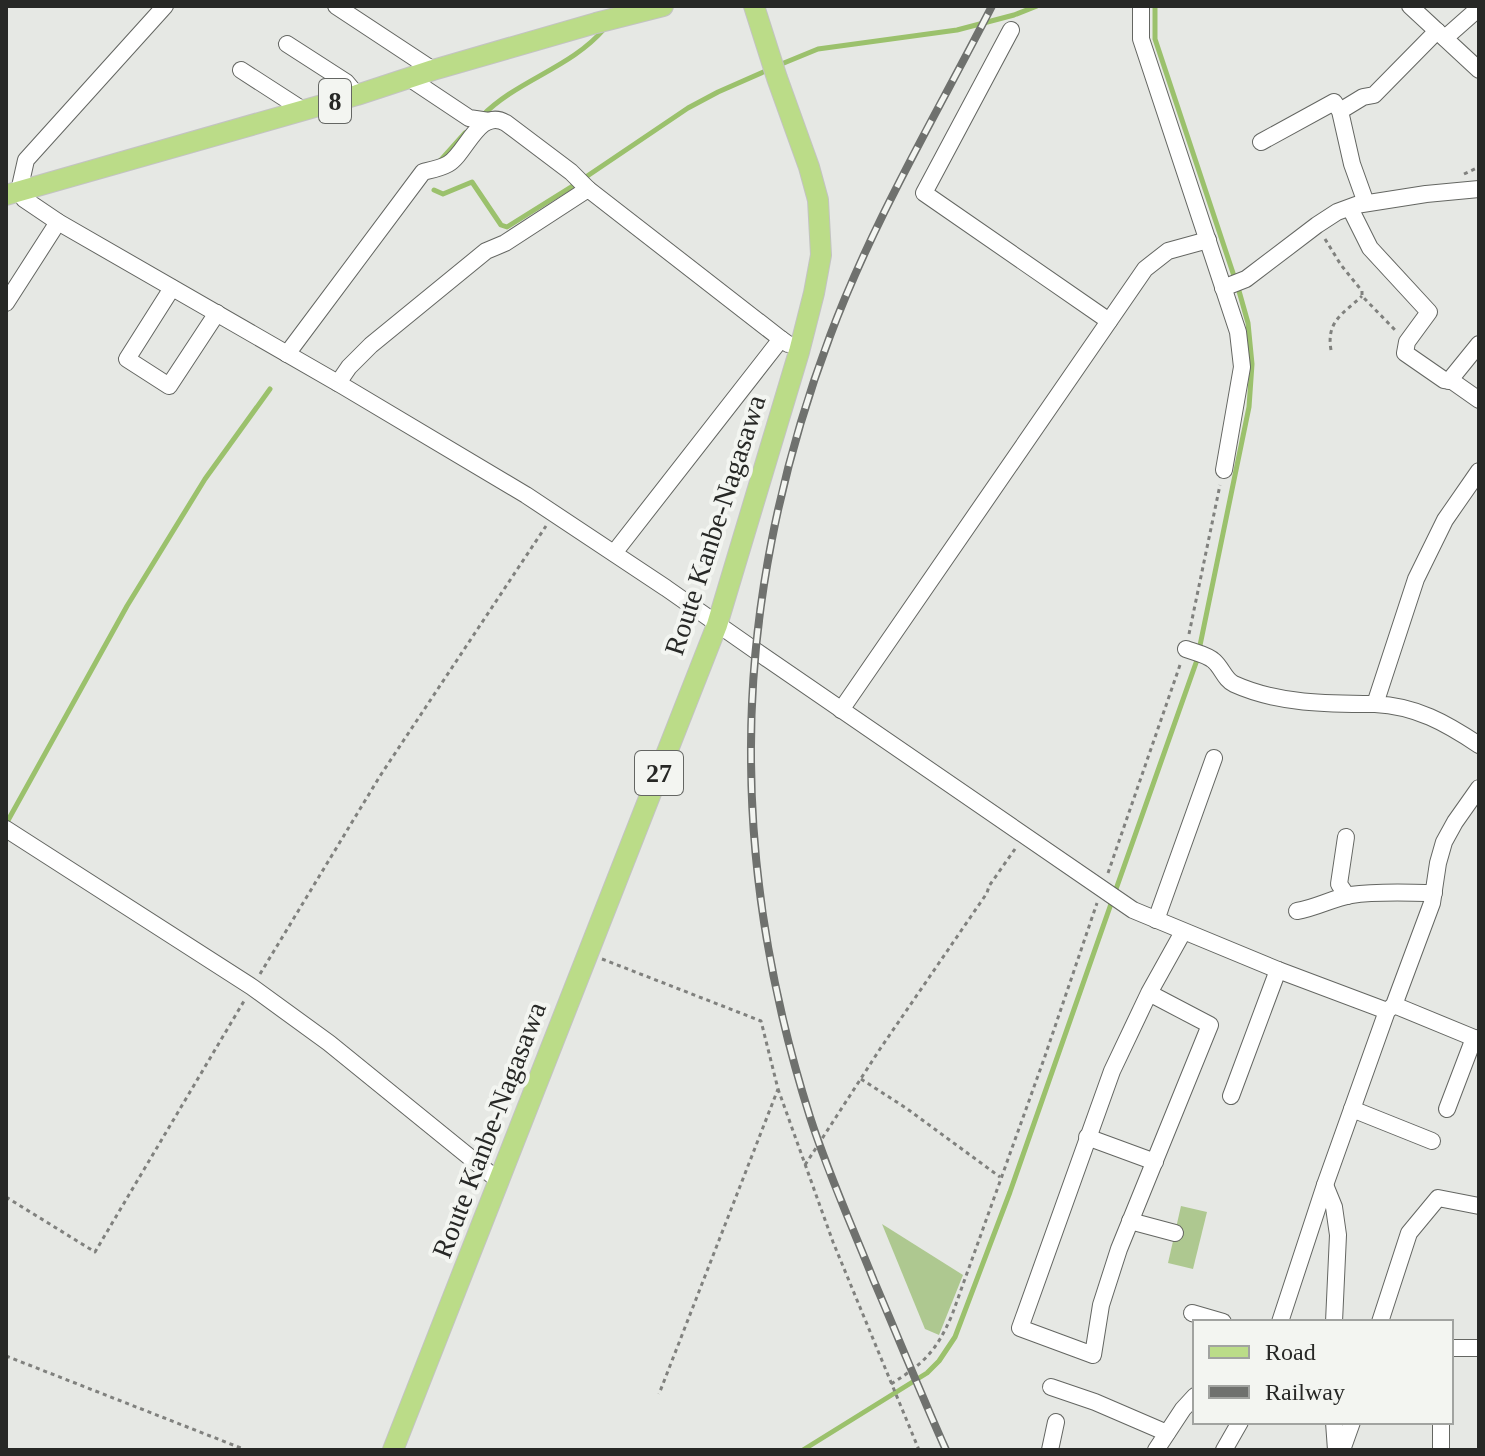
<svg xmlns="http://www.w3.org/2000/svg" width="1485" height="1456" viewBox="0 0 1485 1456" font-family="Georgia,serif">
	<rect width="100%" height="100%" fill="#e6e8e4"/>
	<!-- green -->
	<g fill="#aec890">
		<polygon points="1181,1206 1207,1212 1193,1269 1168,1263"/>
		<polygon points="882,1224 963,1275 939,1335 925,1329"/>
	</g>
	<g fill="none" stroke-linecap="round" stroke-linejoin="round">
		<!-- stream -->
		<g stroke="#9bc16c" stroke-width="5">
			<polyline points="779,65 818,49 957,30 1014,15 1037,6"/>
			<path d="M481,117C518,79 570,69 605,28"/>
			<polyline points="440,161 465,133"/>
			<polyline points="434,190 443,194 472,182 501,225 507,227 571,187 688,108 718,92 770,69"/>
			<polyline points="6,824 127,606 205,479 270,389"/>
			<polyline points="1115,892 1197,660 1249,407 1252,364 1248,323 1239,291 1155,39 1155,6"/>
			<polyline points="803,1450 927,1373 939,1361 955,1337 1010,1192 1112,901"/>
		</g>
		<defs>
			<g id="minor">
				<polyline points="165,6 26,160 19,191 24,199 58,222 343,386 526,495 666,588 756,651 1133,910 1278,970 1387,1011"/>
				<polyline points="336,6 433,70"/>
				<polyline points="1141,6 1141,39 1238,332 1242,367 1224,470"/>
				<polyline points="1410,6 1479,70"/>
				<polyline points="1011,30 924,193 1109,321"/>
				<polyline points="1445,38 1479,8"/>
				<polyline points="287,44 346,82 357,95"/>
				<polyline points="241,70 303,110"/>
				<polyline points="409,78 469,118 489,121"/>
				<polyline points="1340,111 1363,97 1374,95 1437,31"/>
				<polyline points="1261,142 1334,102 1340,111 1352,164 1366,203"/>
				<polyline points="1350,208 1370,248 1429,312 1407,342 1405,353 1444,380 1452,381 1479,400"/>
				<polyline points="172,288 127,359 169,386 217,313"/>
				<polyline points="1223,288 1246,279 1317,225 1337,212 1356,205 1426,194 1479,189"/>
				<polyline points="6,303 58,222"/>
				<path d="M287,354L423,172C431,170 441,168 448,164C466,154 479,107 506,123L571,172L588,189"/>
				<polyline points="1449,381 1479,344"/>
				<polyline points="338,383 349,367 371,345 486,251 505,243 588,189 781,339"/>
				<path d="M1479,471L1445,520L1416,579L1375,704C1416,706 1446,723 1479,745"/>
				<polyline points="614,553 781,339 788,344"/>
				<path d="M1186,649C1194,652 1208,655 1214,661C1222,668 1225,680 1234,684C1278,704 1328,704 1375,704"/>
				<polyline points="841,710 1145,269 1168,251 1208,240"/>
				<polyline points="6,829 252,987 329,1043 499,1181"/>
				<polyline points="1346,837 1339,884 1347,896"/>
				<path d="M1297,911C1316,908 1333,898 1351,895C1378,891 1407,893 1434,893"/>
				<polyline points="1156,920 1214,758"/>
				<polyline points="1149,993 1210,1025 1119,1249 1101,1305 1093,1355 1020,1328 1112,1071 1149,993 1183,932"/>
				<polyline points="1394,1005 1479,1040"/>
				<polyline points="1231,1096 1278,970"/>
				<polyline points="1352,1109 1432,1141"/>
				<polyline points="1447,1109 1474,1038"/>
				<polyline points="1087,1137 1155,1162"/>
				<polyline points="1325,1185 1334,1207 1338,1235 1334,1322"/>
				<polyline points="1130,1221 1175,1233"/>
				<polyline points="1192,1313 1223,1322"/>
				<polyline points="1280,1322 1325,1185 1387,1011 1394,1005 1432,903 1438,863 1444,842 1455,822 1479,788"/>
				<polyline points="1380,1322 1409,1233 1438,1198 1479,1206"/>
				<polyline points="1451,1348 1479,1348"/>
				<polyline points="1051,1387 1095,1402 1167,1433"/>
				<polyline points="1334,1422 1336,1450"/>
				<polyline points="1050,1450 1056,1422"/>
				<polyline points="1156,1450 1183,1409 1195,1396"/>
				<polyline points="1224,1450 1240,1422"/>
				<polyline points="1342,1450 1352,1422"/>
				<polyline points="1441,1450 1441,1422"/>
			</g>
			<g id="major">
				<polyline points="6,195 357,95 433,70 596,23 663,6"/>
				<polyline points="393,1450 717,625 799,352 814,293 821,255 818,200 809,167 777,78 754,6"/>
			</g>
		</defs>
		<!-- minor casing -->
		<use href="#minor" stroke="#646662" stroke-width="18"/>
		<!-- major casing -->
		<use href="#major" stroke="#c3c3c2" stroke-width="22"/>
		<!-- path -->
		<g stroke="#80817e" stroke-width="3" stroke-dasharray="4 4" stroke-linecap="butt">
			<polyline points="1464,174 1479,167"/>
			<polyline points="1325,239 1341,265 1362,291 1362,296 1395,330"/>
			<path d="M1331,350C1326,321 1343,314 1362,296"/>
			<polyline points="1189,634 1220,485"/>
			<polyline points="1108,873 1180,665"/>
			<polyline points="602,959 761,1021 778,1089 659,1394"/>
			<polyline points="260,974 380,776 546,526"/>
			<polyline points="861,1079 906,1108 1000,1177"/>
			<polyline points="778,1089 833,1242 919,1450"/>
			<polyline points="805,1165 880,1049 987,893 989,886 1015,849"/>
			<polyline points="6,1197 95,1252 244,1001"/>
			<polyline points="6,1356 246,1450"/>
			<path d="M891,1384C924,1363 936,1352 952,1315L1044,1059L1097,903"/>
		</g>
		<!-- minor -->
		<use href="#minor" stroke="#fff" stroke-width="16"/>
		<!-- major -->
		<use href="#major" stroke="#bbdc88" stroke-width="20"/>
		<defs>
			<path id="rail" d="M946,1450C921,1394 898,1337 874,1281C852,1226 828,1173 810,1117C773,1000 751,877 751,755C750,613 780,469 830,336C873,221 936,115 992,6"/>
		</defs>
		<!-- rail casing -->
		<use href="#rail" stroke="#6f716e" stroke-width="8"/>
		<!-- rail -->
		<use href="#rail" stroke="#f3f5f1" stroke-width="5" stroke-dasharray="15" stroke-linecap="butt"/>
	</g>
	<g text-anchor="middle" dominant-baseline="central" stroke-width="8" stroke-linejoin="round" paint-order="stroke">
		<!-- shield labels -->
		<g fill="#f3f5f1" stroke="#646663" stroke-width="2">
			<rect x="319" y="79" width="32" height="44" rx="6"/>
			<rect x="635" y="751" width="48" height="44" rx="6"/>
		</g>
		<g font-size="26" font-weight="bold" fill="#272826">
			<text x="335" y="101">8</text>
			<text x="659" y="773">27</text>
		</g>
		<!-- street labels -->
		<g font-size="28" fill="#272826" stroke="#f3f5f1">
			<text transform="translate(715 525) rotate(-72)">Route Kanbe-Nagasawa</text>
			<text transform="translate(489 1130) rotate(-69)">Route Kanbe-Nagasawa</text>
		</g>
	</g>
	<!-- border -->
	<rect width="1485" height="1456" fill="none" stroke="#272826" stroke-width="16"/>
	<!-- legend -->
	<rect x="1193" y="1320" width="260" height="104" fill="#f3f5f1" stroke="#a1a3a0" stroke-width="2"/>
	<rect x="1209" y="1346" width="40" height="12" fill="#bbdc88" stroke="#a1a3a0" stroke-width="2"/>
	<text x="1265" y="1360" font-size="24" fill="#272826">Road</text>
	<rect x="1209" y="1386" width="40" height="12" fill="#6f716e" stroke="#a1a3a0" stroke-width="2"/>
	<text x="1265" y="1400" font-size="24" fill="#272826">Railway</text>
</svg>
